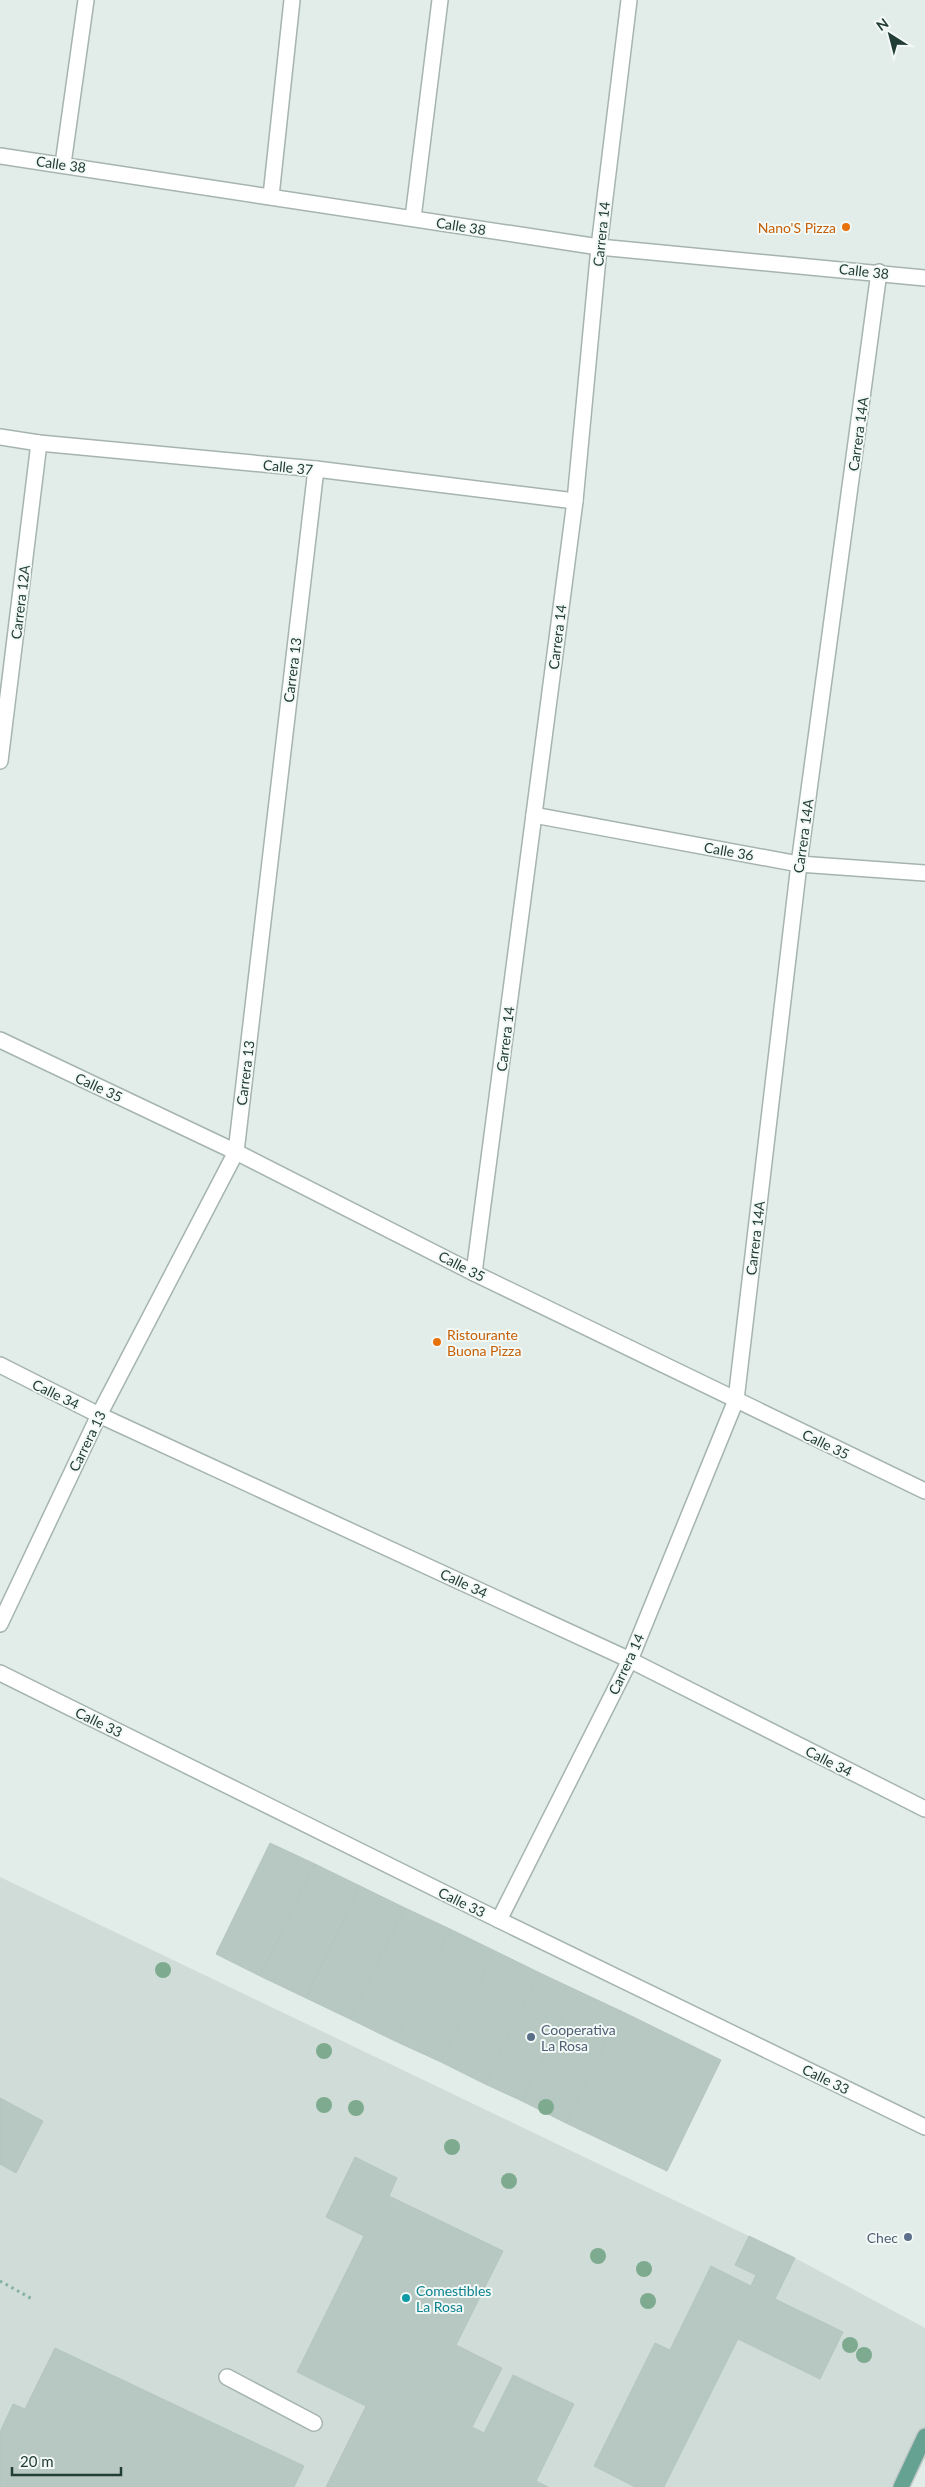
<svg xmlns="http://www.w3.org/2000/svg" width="925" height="2487" viewBox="0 0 925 2487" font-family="Lato,sans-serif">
	<rect width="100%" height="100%" fill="#e2ece8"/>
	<!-- built -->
	<polygon fill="#d0dcd7" points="0,1877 795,2258 925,2328 925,2436 901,2487 0,2487"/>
	<!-- building -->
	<g fill="#b7c7c1" stroke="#b4c6bf">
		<polygon points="270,1843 315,1864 260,1976 216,1954"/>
		<polygon points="315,1864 360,1886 306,1998 260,1976"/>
		<polygon points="360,1886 405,1908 350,2019 306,1998"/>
		<polygon points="405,1908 450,1929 395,2041 350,2019"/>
		<polygon points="450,1929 495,1951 441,2062 395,2041"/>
		<polygon points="495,1951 540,1973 485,2084 441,2062"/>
		<polygon points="540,1973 576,1990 522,2101 485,2084"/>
		<polygon points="576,1990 621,2011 566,2123 522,2101"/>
		<polygon points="621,2011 721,2060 667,2171 566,2123"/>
		<polygon points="0,2098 43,2121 16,2173 0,2164"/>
		<polygon points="355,2157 397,2178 389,2196 503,2251 456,2345 502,2368 472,2427 484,2433 513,2375 574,2404 536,2481 548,2487 326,2487 366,2406 297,2372 364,2236 326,2217"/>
		<polygon points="749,2236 795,2258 775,2299 843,2332 820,2379 738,2339 664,2487 635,2487 594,2466 655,2343 670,2350 711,2266 751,2286 756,2275 735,2265"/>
		<polygon points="55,2348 304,2466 294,2487 0,2487 0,2432 13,2404 25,2409"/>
	</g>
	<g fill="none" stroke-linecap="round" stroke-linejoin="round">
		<defs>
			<polyline id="service" points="227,2377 314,2423"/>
			<g id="minor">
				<polyline points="0,156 599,247 925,278"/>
				<polyline points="63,164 86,0"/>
				<polyline points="271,196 292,0"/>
				<polyline points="413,218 440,0"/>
				<polyline points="0,437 39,443 316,469 575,501"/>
				<polyline points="0,761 39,443"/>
				<polyline points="534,815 799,864 925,873"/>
				<polyline points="0,1040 236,1152 474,1273 925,1491"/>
				<polyline points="474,1273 575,501 599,247 629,0"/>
				<polyline points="0,1365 99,1415 630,1660 925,1809"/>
				<polyline points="0,1624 99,1415 236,1152 316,469"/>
				<polyline points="0,1673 499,1920 925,2127"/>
				<polyline points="499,1920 630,1660 736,1400 799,864 879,272"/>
			</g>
			<polyline id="primary" points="901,2487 925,2436"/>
		</defs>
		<!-- service casing -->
		<use href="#service" stroke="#a5b4af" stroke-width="18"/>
		<!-- minor casing -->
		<use href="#minor" stroke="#a5b4af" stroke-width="18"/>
		<!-- primary casing -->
		<use href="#primary" stroke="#c1c9c7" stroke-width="18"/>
		<!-- path -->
		<polyline stroke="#82b0a1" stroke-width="3" stroke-dasharray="2.5 4" stroke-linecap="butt" points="0,2281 34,2300"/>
		<!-- service -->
		<use href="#service" stroke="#fff" stroke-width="15"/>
		<!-- minor -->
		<use href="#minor" stroke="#fff" stroke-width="15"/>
		<!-- primary -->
		<use href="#primary" stroke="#66a292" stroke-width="15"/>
	</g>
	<!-- trees -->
	<g fill="#7eab90">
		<circle cx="163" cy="1970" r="8"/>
		<circle cx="324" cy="2051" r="8"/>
		<circle cx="324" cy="2105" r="8"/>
		<circle cx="546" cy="2107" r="8"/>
		<circle cx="356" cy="2108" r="8"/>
		<circle cx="452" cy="2147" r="8"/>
		<circle cx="509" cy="2181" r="8"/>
		<circle cx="598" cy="2256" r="8"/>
		<circle cx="644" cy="2269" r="8"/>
		<circle cx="648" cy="2301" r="8"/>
		<circle cx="850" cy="2345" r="8"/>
		<circle cx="864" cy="2355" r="8"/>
	</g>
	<!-- markers -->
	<g fill="#e8710a" stroke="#f3f9f6" stroke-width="2">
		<circle cx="846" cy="227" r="5"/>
		<circle cx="437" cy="1342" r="5"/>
	</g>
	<g fill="#5c6f8a" stroke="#f3f9f6" stroke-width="2">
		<circle cx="531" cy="2037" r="5"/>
		<circle cx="908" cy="2237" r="5"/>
	</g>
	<circle fill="#0f9aa8" stroke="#f3f9f6" stroke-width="2" cx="406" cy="2298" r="5"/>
	<g text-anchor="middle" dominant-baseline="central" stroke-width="4" stroke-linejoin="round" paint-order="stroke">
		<!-- street labels -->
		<g font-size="14" fill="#223d36" stroke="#f3f9f6">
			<text transform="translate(61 164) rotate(8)">Calle 38</text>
			<text transform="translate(461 226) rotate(9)">Calle 38</text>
			<text transform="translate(601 234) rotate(-84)">Carrera 14</text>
			<text transform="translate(864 271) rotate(6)">Calle 38</text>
			<text transform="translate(858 434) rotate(-82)">Carrera 14A</text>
			<text transform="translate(288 467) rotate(6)">Calle 37</text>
			<text transform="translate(20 602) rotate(-83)">Carrera 12A</text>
			<text transform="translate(557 637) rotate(-83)">Carrera 14</text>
			<text transform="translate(292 670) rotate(-83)">Carrera 13</text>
			<text transform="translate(803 836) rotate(-82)">Carrera 14A</text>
			<text transform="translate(729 851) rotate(10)">Calle 36</text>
			<text transform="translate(505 1039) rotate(-83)">Carrera 14</text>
			<text transform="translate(245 1073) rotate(-83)">Carrera 13</text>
			<text transform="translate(99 1087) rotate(25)">Calle 35</text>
			<text transform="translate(755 1238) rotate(-83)">Carrera 14A</text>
			<text transform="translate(462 1266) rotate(27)">Calle 35</text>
			<text transform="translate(56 1394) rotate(26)">Calle 34</text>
			<text transform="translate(87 1441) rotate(-64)">Carrera 13</text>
			<text transform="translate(826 1444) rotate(26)">Calle 35</text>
			<text transform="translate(464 1583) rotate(25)">Calle 34</text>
			<text transform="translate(626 1664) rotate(-65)">Carrera 14</text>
			<text transform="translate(99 1722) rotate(26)">Calle 33</text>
			<text transform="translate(829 1761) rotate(27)">Calle 34</text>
			<text transform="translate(462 1902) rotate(26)">Calle 33</text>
			<text transform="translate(826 2079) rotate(26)">Calle 33</text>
		</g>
		<!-- food labels -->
		<g font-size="14" fill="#c56008" stroke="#f3f9f6" text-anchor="end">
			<text x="836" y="227">Nano'S Pizza</text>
			<text x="447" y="1334" text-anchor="start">Ristourante<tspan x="447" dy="16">Buona Pizza</tspan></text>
		</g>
		<!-- service labels -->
		<g font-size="14" fill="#4e5e75" stroke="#f3f9f6" text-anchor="start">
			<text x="541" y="2029">Cooperativa<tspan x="541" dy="16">La Rosa</tspan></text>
			<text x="898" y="2237" text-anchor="end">Chec</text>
		</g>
		<!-- culture labels -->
		<g font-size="14" fill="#0d838f" stroke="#f3f9f6" text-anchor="start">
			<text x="416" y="2290">Comestibles<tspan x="416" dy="16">La Rosa</tspan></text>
		</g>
	</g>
	<!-- north arrow -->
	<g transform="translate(890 35) rotate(324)" stroke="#f3f9f6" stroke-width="4" paint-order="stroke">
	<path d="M0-4L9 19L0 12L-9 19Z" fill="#223d36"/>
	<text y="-8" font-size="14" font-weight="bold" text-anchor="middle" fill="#223d36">N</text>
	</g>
	<!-- scale -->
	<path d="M12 2467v8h109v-8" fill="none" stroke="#223d36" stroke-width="2.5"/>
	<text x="20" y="2467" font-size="15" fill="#223d36" stroke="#f3f9f6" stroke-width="4" paint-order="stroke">20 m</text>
</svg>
